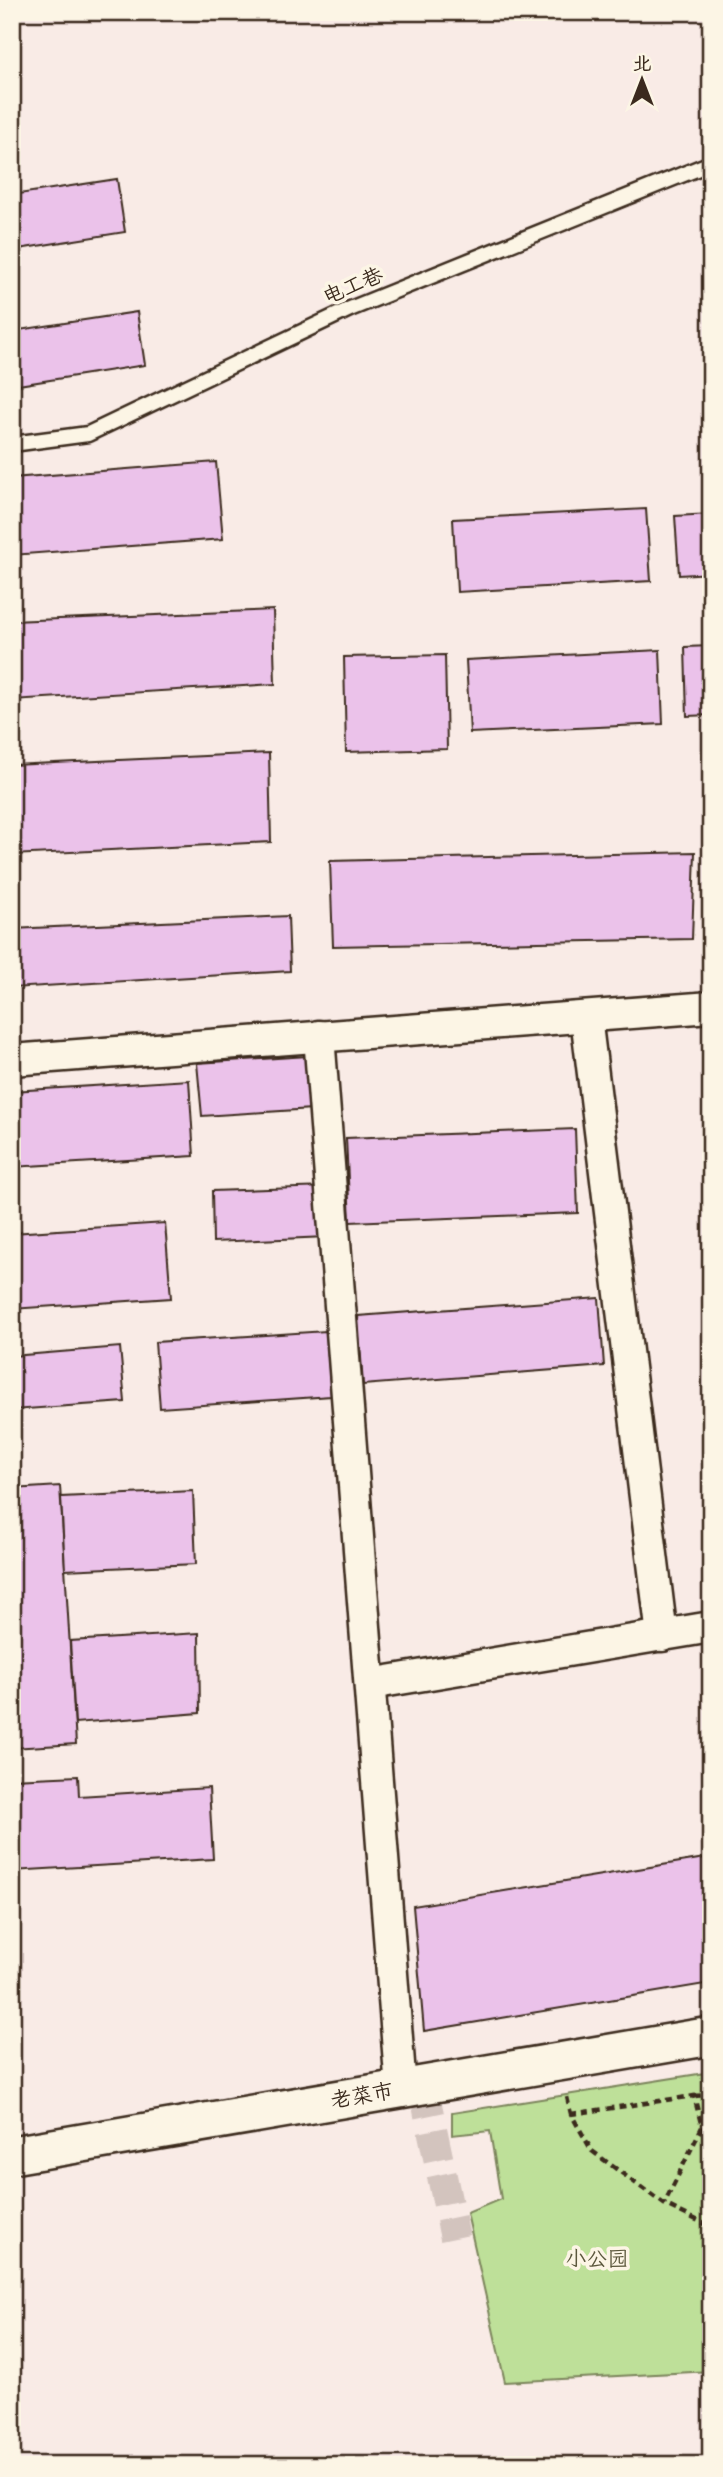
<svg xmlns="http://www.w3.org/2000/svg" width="723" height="2477" viewBox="0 0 723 2477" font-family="Pangolin,'LXGW WenKai TC',sans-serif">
	<rect width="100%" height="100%" fill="#f9ebe6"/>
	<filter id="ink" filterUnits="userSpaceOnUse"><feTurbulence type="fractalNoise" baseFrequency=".0143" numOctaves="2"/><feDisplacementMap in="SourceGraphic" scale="14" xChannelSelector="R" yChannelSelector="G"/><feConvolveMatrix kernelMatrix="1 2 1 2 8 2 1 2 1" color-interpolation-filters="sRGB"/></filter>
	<g filter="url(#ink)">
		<!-- green -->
		<polygon fill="#bee099" stroke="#7c855c" stroke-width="2" points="711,2072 711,2371 505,2382 467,2213 501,2199 490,2131 452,2135 452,2113"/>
		<!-- building -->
		<g fill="#ebc2ea" stroke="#3b2a1e" stroke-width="2">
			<polygon points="117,179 125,232 12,250 12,195"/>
			<polygon points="137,312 145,365 12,386 12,331"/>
			<polygon points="216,462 223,539 12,555 12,478"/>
			<polygon points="646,509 651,581 457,592 453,519"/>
			<polygon points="711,514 711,573 679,575 675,516"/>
			<polygon points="273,610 275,684 12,700 12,621"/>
			<polygon points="711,646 711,715 687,716 685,647"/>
			<polygon points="660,650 663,724 470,733 466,660"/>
			<polygon points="445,655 447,749 346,752 344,657"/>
			<polygon points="269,753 271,842 12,855 12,765"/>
			<polygon points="695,852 692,939 333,946 330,861"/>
			<polygon points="288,916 290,971 12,988 12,929"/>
			<polygon points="308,1056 312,1109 202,1116 197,1063"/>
			<polygon points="189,1080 194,1156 12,1167 12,1091"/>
			<polygon points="575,1129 578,1213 350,1222 346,1138"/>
			<polygon points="327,1187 327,1237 213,1242 212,1191"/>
			<polygon points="165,1223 171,1298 12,1309 12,1233"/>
			<polygon points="599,1298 604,1366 363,1385 358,1316"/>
			<polygon points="326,1331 331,1396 160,1408 155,1342"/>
			<polygon points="120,1347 125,1402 12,1410 12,1356"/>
			<polygon points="60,1486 76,1744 12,1748 12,1489"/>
			<polygon points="193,1491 196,1564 65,1570 61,1497"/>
			<polygon points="199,1633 200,1713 75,1723 70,1641"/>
			<polygon points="78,1776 79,1796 209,1788 213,1859 12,1871 12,1779"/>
			<polygon points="711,1857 711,1983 424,2031 413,1906"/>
		</g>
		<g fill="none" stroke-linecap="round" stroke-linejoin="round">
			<!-- minor-tunnel -->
			<polyline stroke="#d3c4be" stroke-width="30" stroke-dasharray="30 15" stroke-linecap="butt" points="423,2086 455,2238"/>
			<defs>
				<polyline id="service" points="12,444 88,434 350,309 711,163"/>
				<g id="minor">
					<polyline points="586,1017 662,1636"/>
					<polyline points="319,1036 401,2089"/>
					<polyline points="12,1060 711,1007"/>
					<polyline points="370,1684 711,1627"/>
				</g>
				<polyline id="tertiary" points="12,2155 711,2036"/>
			</defs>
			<!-- service casing -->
			<use href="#service" stroke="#3b2a1e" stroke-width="19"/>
			<!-- minor casing -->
			<use href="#minor" stroke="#3b2a1e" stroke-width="35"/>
			<!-- tertiary casing -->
			<use href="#tertiary" stroke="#3b2a1e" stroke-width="42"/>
			<!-- path -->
			<g stroke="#3b2a1e" stroke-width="4.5" stroke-dasharray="7 5" stroke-linecap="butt">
				<polyline points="694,2096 711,2095"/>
				<polyline points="567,2097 571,2114 592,2151 664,2204 711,2227"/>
				<polyline points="571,2114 694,2096 702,2127 664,2204"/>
			</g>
			<!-- service -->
			<use href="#service" stroke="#fcf5e5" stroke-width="14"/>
			<!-- minor -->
			<use href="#minor" stroke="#fcf5e5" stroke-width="30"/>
			<!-- tertiary -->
			<use href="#tertiary" stroke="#fcf5e5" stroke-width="37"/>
		</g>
	</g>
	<g text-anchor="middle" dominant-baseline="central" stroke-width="7" stroke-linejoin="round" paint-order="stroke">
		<!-- street labels -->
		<g font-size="21" fill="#3b2a1e" stroke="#fcf5e5">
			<text transform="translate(353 286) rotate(-23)">电工巷</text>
			<text transform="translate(362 2096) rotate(-10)">老菜市</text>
		</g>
		<!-- park labels -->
		<g font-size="21" fill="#5c583d" stroke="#fcf5e5">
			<text x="597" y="2259">小公园</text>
		</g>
	</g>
	<!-- margin -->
	<rect width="723" height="2477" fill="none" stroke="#fcf5e5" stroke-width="42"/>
	<rect x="21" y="21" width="681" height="2435" fill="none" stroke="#3b2a1e" stroke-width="2.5" filter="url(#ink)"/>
	<!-- north arrow -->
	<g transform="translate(642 80)" stroke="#fcf5e5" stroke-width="5" paint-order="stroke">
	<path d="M0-5L12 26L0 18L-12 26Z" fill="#3b2a1e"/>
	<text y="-10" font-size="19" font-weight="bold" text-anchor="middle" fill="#3b2a1e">北</text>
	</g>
</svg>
